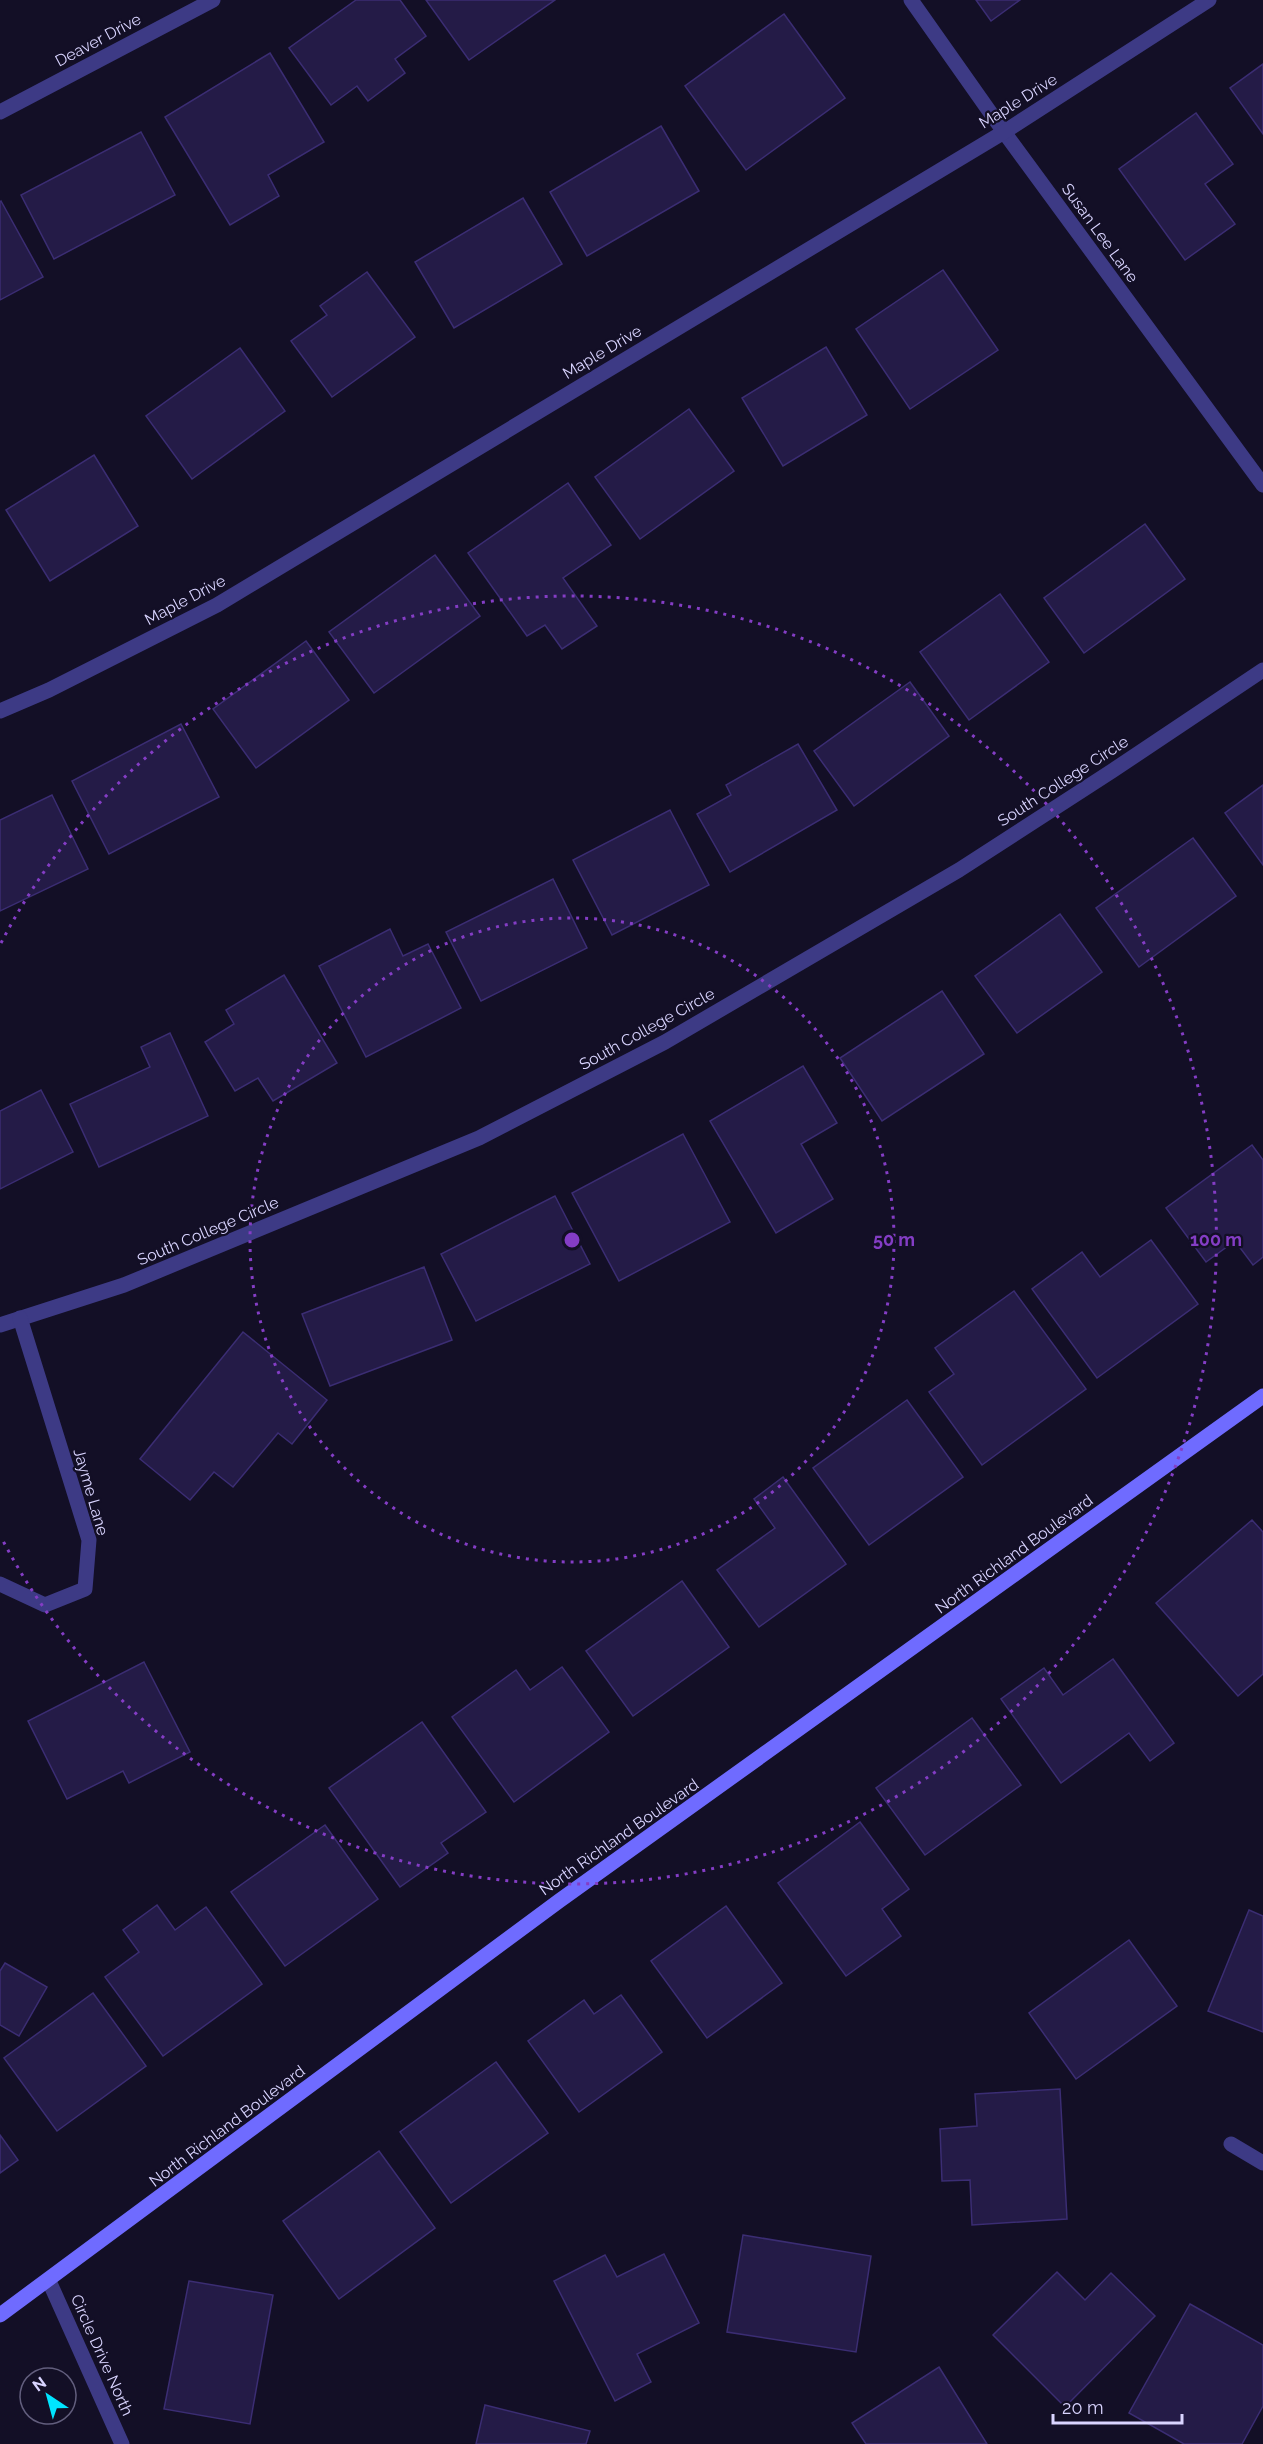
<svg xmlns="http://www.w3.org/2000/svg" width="1263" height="2444" viewBox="0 0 1263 2444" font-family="Raleway,sans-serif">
	<rect width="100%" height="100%" fill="#130f26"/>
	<!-- building -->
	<g fill="#241b47" stroke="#3b2d73" stroke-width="1.5">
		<polygon points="356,0 400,0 426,36 395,59 405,73 368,101 357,86 331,105 289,48"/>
		<polygon points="426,0 555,0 469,60"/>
		<polygon points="976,0 1020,0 991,21"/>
		<polygon points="784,14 845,98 746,170 685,86"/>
		<polygon points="270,53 324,142 268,175 279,196 230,225 165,117"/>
		<polygon points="1263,64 1263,134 1230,88"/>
		<polygon points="1196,113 1233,164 1205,184 1235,224 1185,260 1119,169"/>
		<polygon points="661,126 699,191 587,256 550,192"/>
		<polygon points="141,132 175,195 54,259 21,195"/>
		<polygon points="523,198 562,264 454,328 415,262"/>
		<polygon points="1,201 43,277 0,300 0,202"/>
		<polygon points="943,270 998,350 910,409 856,329"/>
		<polygon points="367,272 415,337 332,397 291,341 327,315 320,306"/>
		<polygon points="826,347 867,415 783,466 742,398"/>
		<polygon points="240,348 285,411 192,479 146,416"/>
		<polygon points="689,409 734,471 640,539 595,477"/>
		<polygon points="94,455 138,526 50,581 6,510"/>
		<polygon points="568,483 611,545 563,578 597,626 562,649 545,625 527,636 468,553"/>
		<polygon points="1145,524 1185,579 1084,653 1044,598"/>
		<polygon points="435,555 480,616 374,693 329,632"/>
		<polygon points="1000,594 1049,662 969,720 920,652"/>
		<polygon points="306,641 349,700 256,768 213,709"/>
		<polygon points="910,682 949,736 854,806 814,751"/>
		<polygon points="181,724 219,797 109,854 72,781"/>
		<polygon points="798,744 837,810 730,872 697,814 731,795 726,785"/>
		<polygon points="1263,785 1263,865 1225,813"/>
		<polygon points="52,795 88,869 0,911 0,820"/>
		<polygon points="670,810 709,885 612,935 573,860"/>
		<polygon points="1193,838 1236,896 1139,967 1096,908"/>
		<polygon points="553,879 587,948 481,1001 446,932"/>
		<polygon points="1060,914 1102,972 1017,1033 975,976"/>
		<polygon points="390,929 403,956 428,944 461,1008 366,1057 319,966"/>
		<polygon points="284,975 337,1063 273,1101 258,1078 235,1091 205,1042 234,1024 226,1010"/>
		<polygon points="942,991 984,1054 882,1121 840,1058"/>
		<polygon points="170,1033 208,1116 99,1167 70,1104 150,1067 141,1047"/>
		<polygon points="803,1066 837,1123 801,1144 833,1199 776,1233 710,1121"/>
		<polygon points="41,1090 73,1152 0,1189 0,1111"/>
		<polygon points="683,1134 730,1222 619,1281 572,1193"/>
		<polygon points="1252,1145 1263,1160 1263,1257 1253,1265 1235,1241 1206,1262 1166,1208"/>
		<polygon points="555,1196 590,1264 476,1321 441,1254"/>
		<polygon points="1151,1240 1198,1304 1097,1378 1032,1289 1082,1252 1100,1277"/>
		<polygon points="424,1267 452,1340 330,1386 302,1314"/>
		<polygon points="1014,1291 1086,1389 982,1465 929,1392 954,1374 935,1348"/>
		<polygon points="243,1332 327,1400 292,1444 278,1433 233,1487 214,1472 190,1500 140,1459"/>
		<polygon points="907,1400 963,1477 869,1545 813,1468"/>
		<polygon points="783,1477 846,1564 759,1627 717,1570 775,1528 754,1499"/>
		<polygon points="1252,1520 1263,1532 1263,1674 1238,1696 1156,1603"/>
		<polygon points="682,1581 729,1647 633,1716 586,1651"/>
		<polygon points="1113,1659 1174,1743 1150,1761 1129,1733 1061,1783 1001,1699 1044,1668 1063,1695"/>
		<polygon points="144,1662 190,1752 129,1783 123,1771 67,1799 28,1721"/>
		<polygon points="562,1667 609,1732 514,1802 452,1717 516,1670 530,1690"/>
		<polygon points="972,1718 1021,1785 925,1855 876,1788"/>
		<polygon points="422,1722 486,1812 441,1843 448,1853 400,1887 329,1788"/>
		<polygon points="860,1822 909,1889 882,1909 901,1936 846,1976 778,1883"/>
		<polygon points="325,1825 378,1899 285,1966 231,1892"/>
		<polygon points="157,1905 175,1930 206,1907 262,1984 163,2056 105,1977 139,1952 123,1930"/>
		<polygon points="726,1906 782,1983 707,2038 651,1961"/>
		<polygon points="1249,1910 1263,1916 1263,2032 1208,2011"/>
		<polygon points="1129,1940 1177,2006 1076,2079 1029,2013"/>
		<polygon points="5,1963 47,1987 19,2036 0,2025 0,1971"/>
		<polygon points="93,1993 146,2066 57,2131 4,2058"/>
		<polygon points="621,1995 662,2052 579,2112 528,2041 584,2000 594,2014"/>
		<polygon points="496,2062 548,2133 451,2203 400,2132"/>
		<polygon points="1060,2089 1067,2219 972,2225 970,2180 942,2181 940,2129 977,2126 975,2094"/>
		<polygon points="0,2135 18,2160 0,2173"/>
		<polygon points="379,2151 435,2228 339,2299 283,2221"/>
		<polygon points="743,2235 871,2256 856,2352 727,2332"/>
		<polygon points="664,2254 699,2323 637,2354 651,2382 615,2401 554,2281 605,2255 617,2277"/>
		<polygon points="1057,2272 1085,2300 1111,2273 1155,2316 1065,2407 993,2335"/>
		<polygon points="189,2281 273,2295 250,2424 164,2409"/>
		<polygon points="1190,2304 1263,2345 1263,2406 1242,2444 1184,2444 1129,2413"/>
		<polygon points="939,2367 987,2444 866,2444 852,2423"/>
		<polygon points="485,2405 590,2431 586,2444 476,2444"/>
	</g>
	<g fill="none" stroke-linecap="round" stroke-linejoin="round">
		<!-- street -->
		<g stroke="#3d3a85" stroke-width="15">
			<polyline points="911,0 1004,132 1263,485"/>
			<polyline points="0,112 213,0"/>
			<polyline points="0,711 49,690 217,605 1004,132 1209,0"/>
			<polyline points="0,1325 124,1285 479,1138 665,1042 959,870 1112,771 1263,670"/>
			<polyline points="0,1584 45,1605 85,1589 89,1540 20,1318"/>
			<polyline points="1231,2144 1263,2163"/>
			<polyline points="49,2281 122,2444"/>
		</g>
		<!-- secondary -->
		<polyline stroke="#6f6bff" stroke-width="15" points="0,2315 559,1901 1263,1396"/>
	</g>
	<!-- distance rings -->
	<g fill="none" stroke="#843dc5" stroke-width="3" stroke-dasharray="3 6">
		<circle cx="572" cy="1240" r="322"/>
		<path d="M1 943A644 644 0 1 1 1 1537"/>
	</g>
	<g text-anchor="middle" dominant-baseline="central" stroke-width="4.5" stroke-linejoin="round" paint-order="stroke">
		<!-- street labels -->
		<g font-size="16" fill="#d9d4ff" stroke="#130f26">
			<text transform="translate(98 40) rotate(-28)">Deaver Drive</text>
			<text transform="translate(1018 101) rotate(-32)">Maple Drive</text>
			<text transform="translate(1100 233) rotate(54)">Susan Lee Lane</text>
			<text transform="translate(602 352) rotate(-31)">Maple Drive</text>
			<text transform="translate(185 600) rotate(-28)">Maple Drive</text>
			<text transform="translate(1063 781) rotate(-33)">South College Circle</text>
			<text transform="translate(647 1029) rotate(-29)">South College Circle</text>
			<text transform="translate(208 1231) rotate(-23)">South College Circle</text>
			<text transform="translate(91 1492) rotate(74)">Jayme Lane</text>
			<text transform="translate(1014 1554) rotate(-36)">North Richland Boulevard</text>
			<text transform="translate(619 1837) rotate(-35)">North Richland Boulevard</text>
			<text transform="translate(227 2126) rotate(-37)">North Richland Boulevard</text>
			<text transform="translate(102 2355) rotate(66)">Circle Drive North</text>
		</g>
	</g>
	<circle cx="572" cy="1240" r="9" fill="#843dc5" stroke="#130f26" stroke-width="3"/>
	<g font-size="18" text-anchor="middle" font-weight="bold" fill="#843dc5" stroke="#130f26" stroke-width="4.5" stroke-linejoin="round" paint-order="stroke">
		<text x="894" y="1246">50 m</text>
		<text x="1216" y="1246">100 m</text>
	</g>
	<!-- north arrow -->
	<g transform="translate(48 2396) rotate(324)"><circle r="28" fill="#130f26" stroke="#625e7d" stroke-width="1.5"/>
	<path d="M0-4.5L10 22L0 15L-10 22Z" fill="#00e5ff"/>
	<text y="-9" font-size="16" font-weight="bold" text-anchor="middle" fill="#d9d4ff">N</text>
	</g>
	<!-- scale -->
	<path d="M1053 2414v9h129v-9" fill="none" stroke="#d9d4ff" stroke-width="3"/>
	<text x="1062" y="2414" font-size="18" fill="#d9d4ff" stroke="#130f26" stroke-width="4.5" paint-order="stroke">20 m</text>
</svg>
